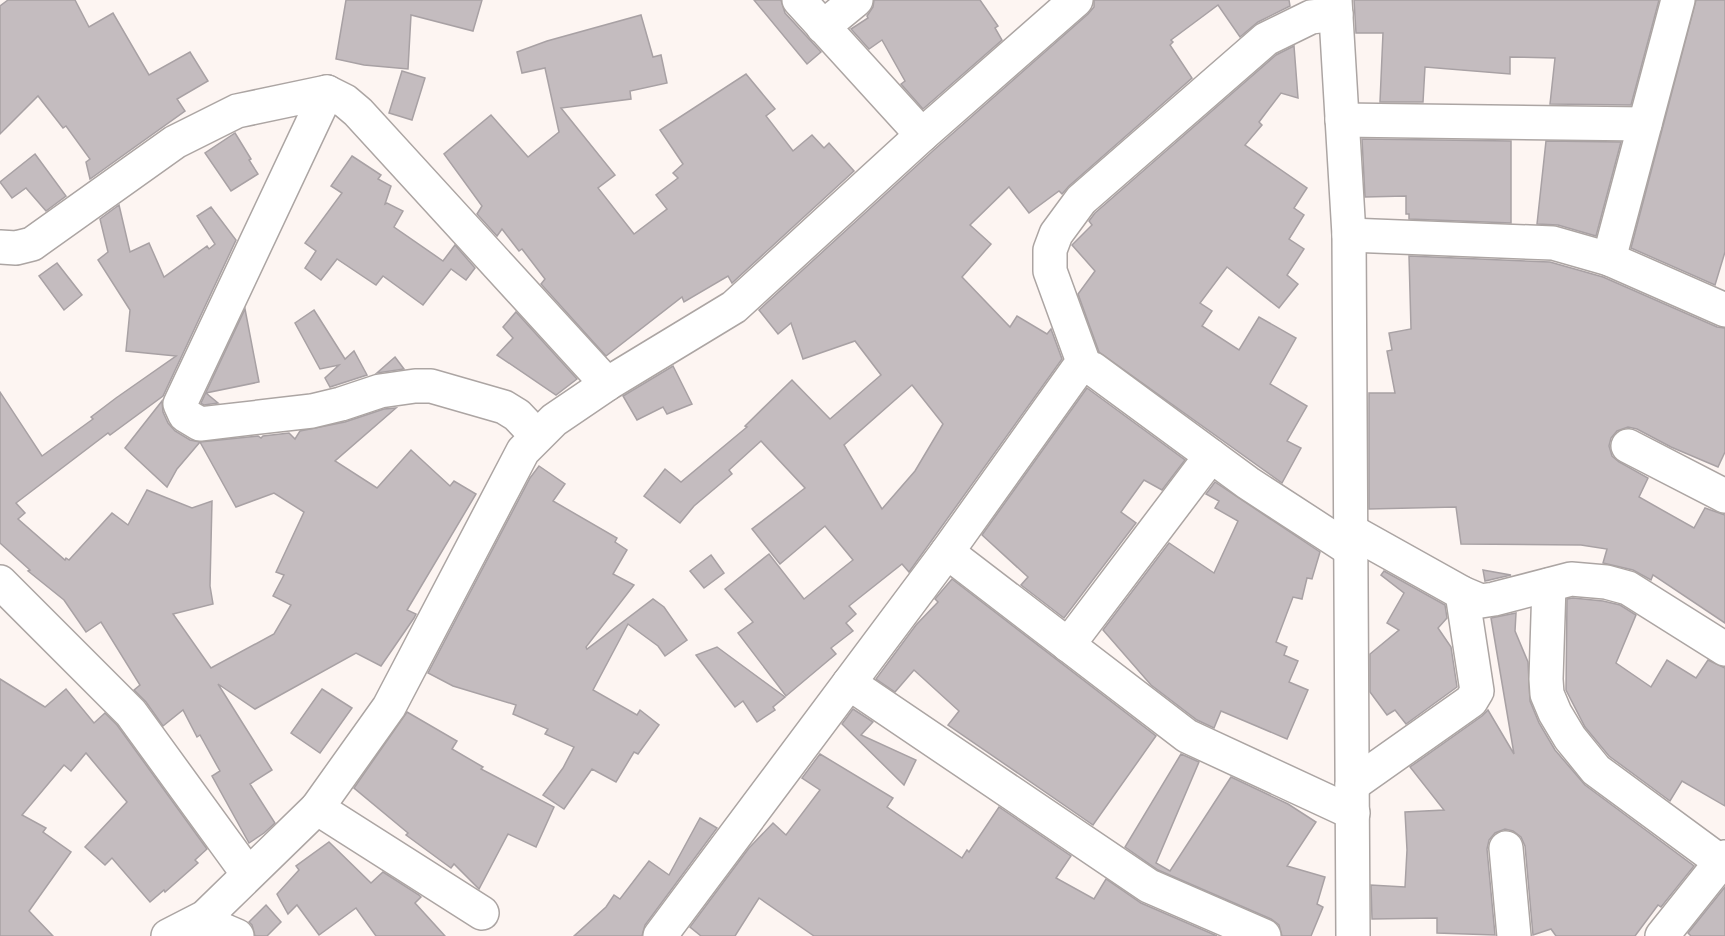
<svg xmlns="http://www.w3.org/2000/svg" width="1725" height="936" viewBox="0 0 1725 936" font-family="Helvetica,sans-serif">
	<rect width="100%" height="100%" fill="#fdf5f2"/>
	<!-- building -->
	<g fill="#c4bcbf" stroke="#a8a1a4" stroke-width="1.5" fill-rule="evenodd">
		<polygon points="8,0 75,0 89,27 113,13 149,75 190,52 208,81 177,99 185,111 90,179 86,162 90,159 66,126 63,128 38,96 0,134 0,6"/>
		<polygon points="346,0 482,0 473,31 411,15 408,69 364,65 336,59"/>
		<polygon points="754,0 781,0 785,13 821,52 807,64"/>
		<polygon points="874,0 980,0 998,26 995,28 1002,40 923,109 901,84 905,81 882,40 869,49 851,29 868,18 867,16 873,7"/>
		<path d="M1094,0H1289L1290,6L1258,22L1240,37L1218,5L1171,40L1173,42L1170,45L1192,78L1069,186L1062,194L1059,191L1029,213L1009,187L970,225L991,244L962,277L1010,327L1017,316L1047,334L1051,329L1062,359L909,572L902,564L849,606L856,614L846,623L853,631L831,648L836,654L786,696L738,633L753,622L725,589L769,554L804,599L853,560L825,526L780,564L752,529L805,488L761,441L729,470L732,474L694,506L680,523L644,496L665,469L681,482L747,427L745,426L792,380L830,419L881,375L855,341L803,359L791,323L778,334L759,310L935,149L1088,14L1094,7ZM912,385L943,424L915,471L882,509L844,445Z"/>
		<polygon points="1354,0 1659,0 1631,105 1550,104 1555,58 1510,57 1510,74 1425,67 1423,102 1380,102 1383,33 1356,33"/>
		<polygon points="1696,0 1725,0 1725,252 1715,285 1631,248"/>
		<polygon points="641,15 653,57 661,55 667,83 630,91 631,99 561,108 615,175 598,188 634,234 667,209 656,195 678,178 673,173 683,164 660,130 746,74 775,109 766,116 793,151 812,135 824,148 829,143 854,171 732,283 728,276 684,302 682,297 606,356 541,284 545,279 522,249 519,251 502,229 497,236 477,214 482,206 444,154 491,115 528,157 559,132 545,68 522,73 517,52 547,41"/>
		<polygon points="1294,46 1298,98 1281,93 1259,122 1262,125 1245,145 1307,188 1294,208 1304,215 1289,239 1304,249 1287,275 1298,284 1279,308 1227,267 1200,303 1212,311 1202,326 1239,350 1259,317 1296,338 1270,384 1307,406 1287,441 1301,448 1282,483 1099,352 1078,294 1095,271 1072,245 1092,225 1089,221 1095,213 1276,55"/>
		<polygon points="402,71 425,78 412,120 389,113"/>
		<polygon points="235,133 251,159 249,160 258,174 231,191 205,153"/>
		<polygon points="1362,139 1511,141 1511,223 1409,219 1409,214 1406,214 1406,196 1365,197"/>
		<polygon points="1546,141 1621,142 1596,236 1558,225 1537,224"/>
		<polygon points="35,154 66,196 46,211 26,188 12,198 0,182"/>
		<polygon points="352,156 381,175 378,179 391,186 385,204 387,203 403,211 394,227 443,261 455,245 475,268 466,280 451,269 423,305 383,276 376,285 337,259 321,280 305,268 316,251 305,243 342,193 331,186"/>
		<polygon points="119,205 130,252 149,243 164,277 207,246 209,249 215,244 197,216 211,207 236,240 163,396 110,435 108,433 16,503 25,513 18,519 65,560 66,558 69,560 112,513 128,525 147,490 192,508 212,501 210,586 213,604 173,614 211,668 274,634 291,605 273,596 284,575 276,572 304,512 274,493 236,507 200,442 258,436 261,438 263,436 289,433 295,439 300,431 345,422 384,409 396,408 335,461 377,488 411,450 450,486 454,481 476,494 407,610 416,614 414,618 381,666 356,653 255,709 218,684 272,770 250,784 275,823 264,833 249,843 212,776 220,771 200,735 197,737 183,710 163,726 146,702 134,690 140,685 101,622 86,632 64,600 28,571 30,570 0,543 0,392 42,456 93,419 91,417 116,398 176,356 126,351 130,310 98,260 108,252 100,219"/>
		<polygon points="1409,256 1550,262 1603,277 1717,327 1725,328 1725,452 1718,467 1671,447 1637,429 1628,427 1617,431 1611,438 1609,446 1612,456 1619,462 1648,478 1639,497 1694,528 1705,508 1725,515 1725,623 1653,575 1651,580 1633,570 1603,563 1607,549 1581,545 1461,544 1456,507 1369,509 1369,393 1395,393 1387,351 1392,350 1389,333 1411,329"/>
		<polygon points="57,263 82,295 64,310 39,276"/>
		<polygon points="245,309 259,382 206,393 218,403 204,405 201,403"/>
		<polygon points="314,310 345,359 354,351 367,375 330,387 325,378 339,365 320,369 295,323"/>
		<polygon points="516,312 577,379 556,395 497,355 513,338 503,327"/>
		<polygon points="395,357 404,369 377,373"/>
		<polygon points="673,366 692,404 667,414 663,407 637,420 623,396"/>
		<polygon points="1087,388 1185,460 1162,490 1144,480 1121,512 1136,523 1064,618 1021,585 1028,577 982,535"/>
		<polygon points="162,401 163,412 168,423 175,431 190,440 200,442 177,469 167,487 125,448"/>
		<polygon points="539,466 565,484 553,501 617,538 615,542 627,550 613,574 634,585 586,647 587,649 653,599 664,607 687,640 665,656 658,646 628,624 593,690 637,715 640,710 659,725 638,754 634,752 616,782 592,769 564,809 543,795 563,768 574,747 545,734 548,729 513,714 516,705 453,686 428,673 530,478"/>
		<polygon points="1215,482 1320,552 1312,579 1307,578 1302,599 1293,597 1276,642 1287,647 1284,655 1298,661 1289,682 1308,690 1287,739 1221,711 1214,728 1197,720 1151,685 1103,630 1169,543 1214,573 1238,521 1215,508 1219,501 1206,494"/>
		<polygon points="711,555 724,573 704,588 690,571"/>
		<polygon points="1483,570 1511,575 1485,581"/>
		<polygon points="1384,571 1445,605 1447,618 1438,628 1451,647 1457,687 1406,724 1395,710 1387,715 1370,692 1370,654 1399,630 1387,623 1404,593 1381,575"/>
		<polygon points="952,579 1156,736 1093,825 948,725 959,711 914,670 895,692 876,679 916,625 938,602 935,599"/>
		<polygon points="1573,598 1603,601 1620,605 1636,615 1616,663 1651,687 1667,660 1696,678 1708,660 1725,668 1725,806 1682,781 1670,801 1609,756 1585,727 1566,690 1567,599"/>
		<polygon points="1516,613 1515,631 1528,662 1530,701 1539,723 1555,750 1585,785 1694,866 1661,907 1658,905 1635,936 1556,936 1551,929 1533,935 1525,846 1521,837 1513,831 1505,829 1495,833 1489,840 1487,849 1495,935 1437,933 1437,918 1372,919 1371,885 1405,887 1407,850 1405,812 1444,810 1410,767 1482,716 1488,710 1514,754 1491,618"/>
		<polygon points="717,647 785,697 773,707 775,710 757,722 743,701 735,707 696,655"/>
		<polygon points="0,679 45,707 66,689 94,723 105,713 117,725 207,849 195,860 198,863 165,892 164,890 150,902 112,858 105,865 85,847 127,802 86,753 71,771 64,765 22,815 46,828 43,832 71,852 29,911 53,936 0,936"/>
		<polygon points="322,689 352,708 320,753 291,733"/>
		<polygon points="853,709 873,722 861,735 916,760 904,785 842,724"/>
		<polygon points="407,712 457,741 452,749 483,767 481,769 554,807 536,847 508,834 479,889 454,864 451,868 406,835 408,833 354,788"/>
		<polygon points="820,754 893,798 887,807 962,858 967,850 969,852 999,807 1071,856 1056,878 1094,899 1106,879 1141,903 1217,936 814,936 759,898 735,936 701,936 690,927 749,848 773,823 786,835 820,790 802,778"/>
		<polygon points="1181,754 1199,762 1156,863 1170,871 1231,777 1288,804 1316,822 1287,866 1325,877 1317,904 1323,907 1311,936 1282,936 1279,925 1271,919 1158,870 1125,847"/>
		<polygon points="700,818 717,828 645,925 642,936 574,936 606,907 614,895 620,899 649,861 669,875"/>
		<polygon points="329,842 371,883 383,872 419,895 421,897 415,903 445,936 376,936 356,908 319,935 297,905 288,914 277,894 299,870 296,866"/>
		<polygon points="1725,887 1725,936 1691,936 1688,933"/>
		<polygon points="266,905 281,922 267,936 255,936 252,925 249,922"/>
	</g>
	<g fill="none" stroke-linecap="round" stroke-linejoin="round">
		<defs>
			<g id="minor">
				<polyline points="799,0 922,135"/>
				<polyline points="1335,0 1349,235 1353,936"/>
				<polyline points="823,27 856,0"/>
				<polyline points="327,92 180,404 185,415 200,424 312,411 341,404 380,391 415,386 431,386 504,407 517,415 537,436"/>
				<polyline points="1342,120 1645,124"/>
				<polyline points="1349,235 1553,243 1609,259 1725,310"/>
				<polyline points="0,247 16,248 32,244 175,142 237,111 327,92 345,101 358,112 607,384"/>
				<polyline points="1609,259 1678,0"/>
				<polyline points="1085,367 1050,271 1050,250 1056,234 1081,200 1266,39 1311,17 1336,14"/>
				<polyline points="1628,446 1725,496"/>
				<polyline points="1351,531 1462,593 1481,601 1494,599 1571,579 1606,582 1628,588 1725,649"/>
				<polyline points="947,552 1187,736 1353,813"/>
				<polyline points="0,582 131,713 248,874"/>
				<polyline points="1549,585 1546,679 1547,694 1555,713 1570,738 1596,770 1721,862"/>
				<polyline points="1068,645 1211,456"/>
				<polyline points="849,683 1149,886 1264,936"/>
				<polyline points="1352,785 1471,701 1477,691 1462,593"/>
				<polyline points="317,808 482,913"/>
				<polyline points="1506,848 1514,936"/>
				<polyline points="205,917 223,930 237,936"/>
				<polyline points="168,936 205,917 317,808 389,707 523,451 554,420 607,384 734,307 922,135 1076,0"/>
				<polyline points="660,936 947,552 1077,370 1085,367 1093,369 1248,483 1351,550"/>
				<polyline points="1662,936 1725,857"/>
			</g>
		</defs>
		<!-- minor casing -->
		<use href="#minor" stroke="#aca5a3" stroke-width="36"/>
		<!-- minor -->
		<use href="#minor" stroke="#fff" stroke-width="33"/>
	</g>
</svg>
